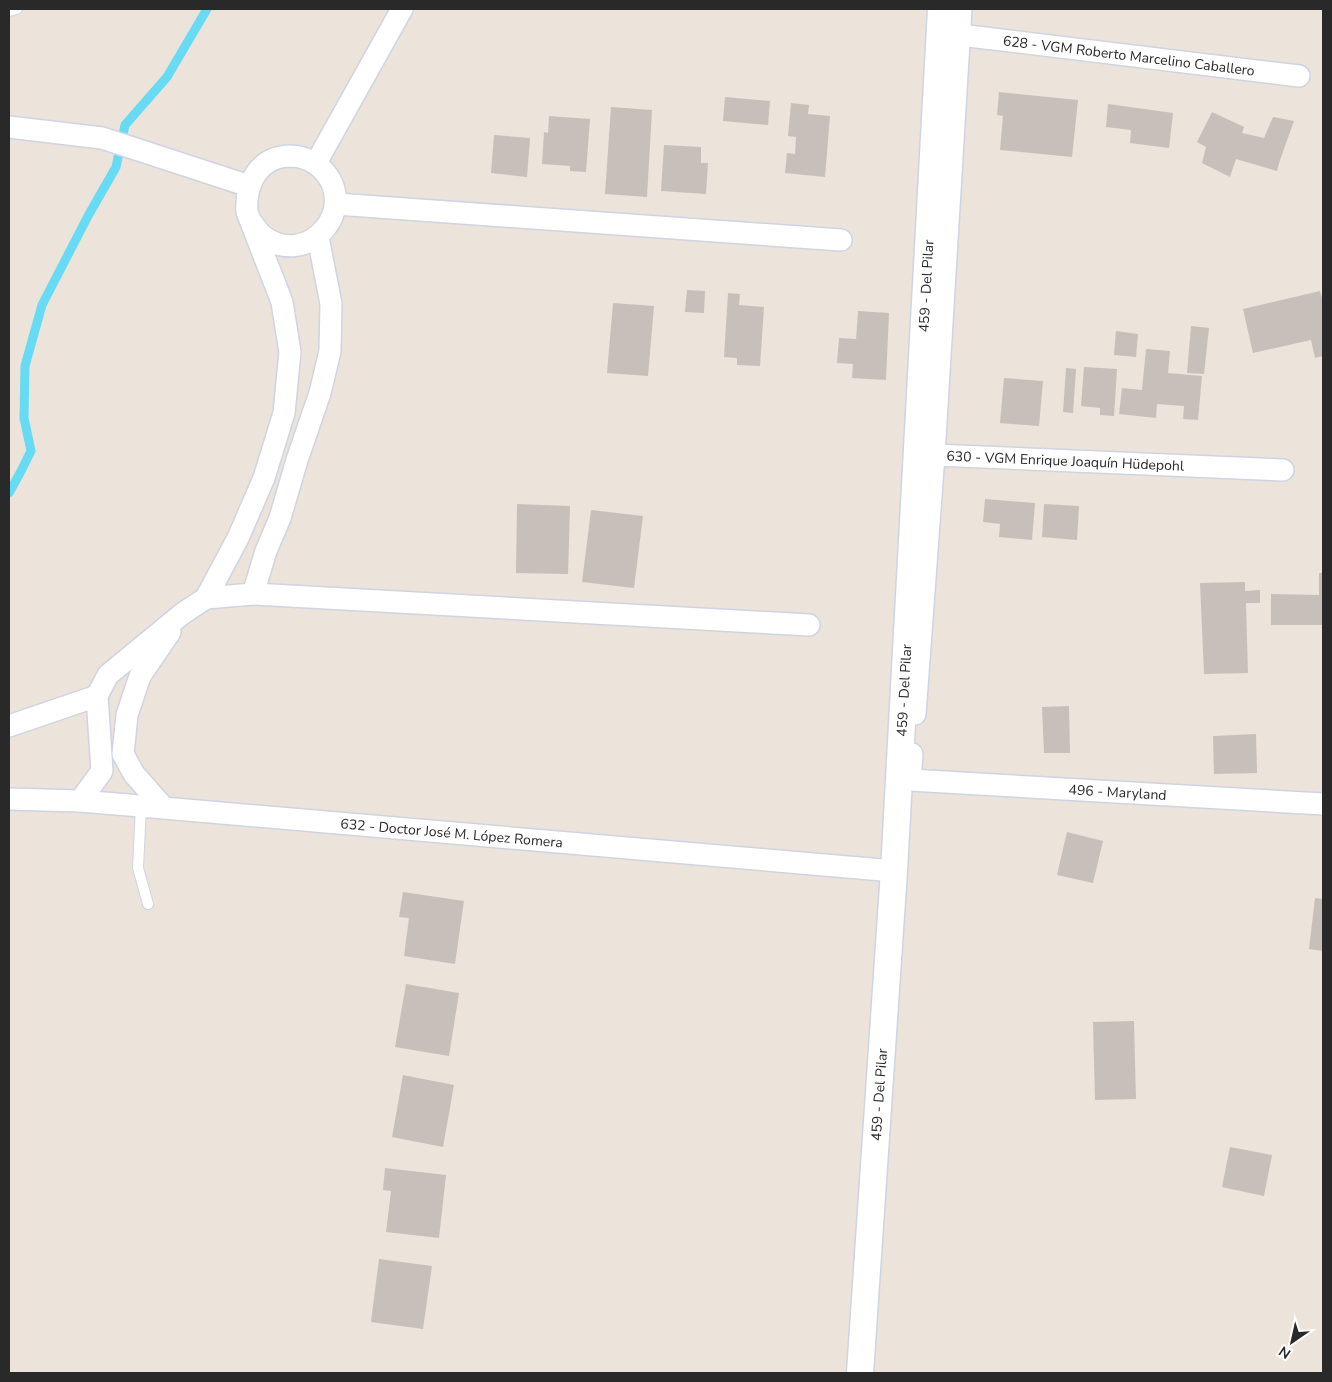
<svg xmlns="http://www.w3.org/2000/svg" width="1332" height="1382" viewBox="0 0 1332 1382" font-family="'Nunito Sans',sans-serif">
	<rect width="100%" height="100%" fill="#ece3da"/>
	<g fill="none" stroke-linecap="round" stroke-linejoin="round">
		<!-- stream -->
		<polyline stroke="#67daf4" stroke-width="9" points="9,493 20,473 31,451 24,418 25,366 42,305 88,216 116,167 125,125 167,77 207,9"/>
	</g>
	<!-- building -->
	<g fill="#c7c0ba">
		<polygon points="999,92 1078,100 1072,157 1000,150 1003,116 997,115"/>
		<polygon points="725,97 770,101 768,125 723,121"/>
		<polygon points="791,103 809,105 808,114 830,116 825,177 785,173 787,153 795,154 796,137 788,136"/>
		<polygon points="1108,104 1173,113 1169,148 1130,143 1131,130 1106,127"/>
		<polygon points="611,107 652,110 647,197 605,194"/>
		<polygon points="1212,112 1244,127 1242,133 1264,138 1273,117 1294,121 1280,160 1277,171 1236,159 1230,177 1202,163 1206,147 1197,142"/>
		<polygon points="549,116 590,119 586,172 570,171 570,166 542,164 544,132 548,133"/>
		<polygon points="494,135 530,138 527,177 491,173"/>
		<polygon points="664,145 701,147 701,163 708,163 706,194 661,191"/>
		<polygon points="687,290 705,291 704,313 685,312"/>
		<polygon points="1320,291 1323,301 1323,356 1315,358 1311,340 1253,353 1243,309"/>
		<polygon points="728,293 740,294 739,305 764,307 760,366 737,365 737,358 724,357"/>
		<polygon points="613,303 654,306 648,376 607,373"/>
		<polygon points="858,311 889,313 886,380 852,378 853,364 837,363 839,338 856,339"/>
		<polygon points="1191,326 1209,328 1204,374 1187,373"/>
		<polygon points="1116,331 1138,334 1136,357 1114,355"/>
		<polygon points="1146,349 1170,351 1168,373 1202,376 1198,420 1183,419 1184,406 1157,404 1156,418 1119,414 1122,388 1142,390"/>
		<polygon points="1084,367 1117,369 1114,416 1100,415 1100,408 1081,406"/>
		<polygon points="1066,368 1076,369 1073,413 1063,412"/>
		<polygon points="1004,378 1043,381 1039,426 1000,423"/>
		<polygon points="985,499 1035,503 1032,540 999,537 1000,524 983,522"/>
		<polygon points="517,504 570,506 568,574 516,573"/>
		<polygon points="1044,504 1079,506 1077,540 1042,537"/>
		<polygon points="591,510 643,516 634,588 582,582"/>
		<polygon points="1319,573 1323,573 1323,625 1271,625 1271,594 1319,595"/>
		<polygon points="1245,582 1245,591 1260,590 1260,603 1246,603 1248,673 1204,674 1200,583"/>
		<polygon points="1069,706 1070,753 1044,753 1042,707"/>
		<polygon points="1256,734 1257,773 1214,774 1213,736"/>
		<polygon points="1067,832 1103,841 1093,883 1057,875"/>
		<polygon points="403,892 464,901 455,964 404,956 409,918 399,917"/>
		<polygon points="1315,898 1323,899 1323,951 1309,949"/>
		<polygon points="406,984 459,993 449,1056 395,1047"/>
		<polygon points="1134,1021 1136,1099 1095,1100 1093,1022"/>
		<polygon points="403,1075 454,1085 443,1147 392,1137"/>
		<polygon points="1230,1147 1272,1155 1264,1196 1222,1187"/>
		<polygon points="385,1168 446,1175 439,1238 386,1232 391,1191 383,1190"/>
		<polygon points="379,1259 432,1266 423,1329 371,1322"/>
	</g>
	<g fill="none" stroke-linecap="round" stroke-linejoin="round">
		<defs>
			<g id="service">
				<polyline points="9,11 17,9"/>
				<polyline points="141,806 138,868 148,904"/>
			</g>
			<g id="minor">
				<path id="s1" d="M960,35L1299,76"/>
				<polyline points="9,127 102,138 249,186"/>
				<polyline points="316,163 402,9"/>
				<polyline points="336,204 841,240"/>
				<path d="M253,224C256,228 259,233 263,236C307,270 362,208 321,168C313,161 301,156 290,156C258,157 245,184 247,212L282,302L290,352L284,413L264,478L238,538L206,598L253,594L266,551L280,518L297,460L320,393L330,351L331,304L318,237"/>
				<polyline points="934,455 961,9"/>
				<polyline points="253,594 809,625"/>
				<path id="s2" d="M915,714L934,455L1283,470"/>
				<polyline points="9,726 97,696"/>
				<path id="s3" d="M912,754L910,780L1323,804"/>
				<path id="s4" d="M9,799L80,801L164,808L894,871"/>
				<polyline points="80,801 102,771 97,696 108,675 182,614 206,598"/>
				<polyline points="164,808 134,774 123,754 127,715 140,676 170,632"/>
			</g>
			<g id="tertiary">
				<path id="s5" d="M860,1373L894,871L941,9"/>
			</g>
		</defs>
		<!-- service casing -->
		<use href="#service" stroke="#cfd4e3" stroke-width="12"/>
		<!-- minor casing -->
		<use href="#minor" stroke="#cfd4e3" stroke-width="24"/>
		<!-- tertiary casing -->
		<use href="#tertiary" stroke="#cfd4e3" stroke-width="29"/>
		<!-- service -->
		<use href="#service" stroke="#fff" stroke-width="10"/>
		<!-- minor -->
		<use href="#minor" stroke="#fff" stroke-width="21"/>
		<!-- tertiary -->
		<use href="#tertiary" stroke="#fff" stroke-width="26"/>
	</g>
	<g text-anchor="middle" dominant-baseline="central" stroke-width="5" stroke-linejoin="round" paint-order="stroke">
		<!-- street labels -->
		<g font-size="14" fill="#292929" stroke="#fff">
			<text stroke="none"><textPath href="#s1" startOffset="170">628 - VGM Roberto Marcelino Caballero</textPath></text>
			<text stroke="none"><textPath href="#s5" startOffset="1089">459 - Del Pilar</textPath></text>
			<text stroke="none"><textPath href="#s2" startOffset="391">630 - VGM Enrique Joaquín Hüdepohl</textPath></text>
			<text stroke="none"><textPath href="#s5" startOffset="684">459 - Del Pilar</textPath></text>
			<text stroke="none"><textPath href="#s3" startOffset="234">496 - Maryland</textPath></text>
			<text stroke="none"><textPath href="#s4" startOffset="444">632 - Doctor José M. López Romera</textPath></text>
			<text stroke="none"><textPath href="#s5" startOffset="279">459 - Del Pilar</textPath></text>
		</g>
	</g>
	<!-- border -->
	<rect width="1332" height="1382" fill="none" stroke="#292929" stroke-width="20"/>
	<!-- north arrow -->
	<g transform="translate(1292 1342) rotate(214)" stroke="#ffffff" stroke-width="4" paint-order="stroke">
	<path d="M0-4L9 19L0 12L-9 19Z" fill="#292929"/>
	<text y="-8" font-size="14" font-weight="bold" text-anchor="middle" fill="#292929">N</text>
	</g>
</svg>
